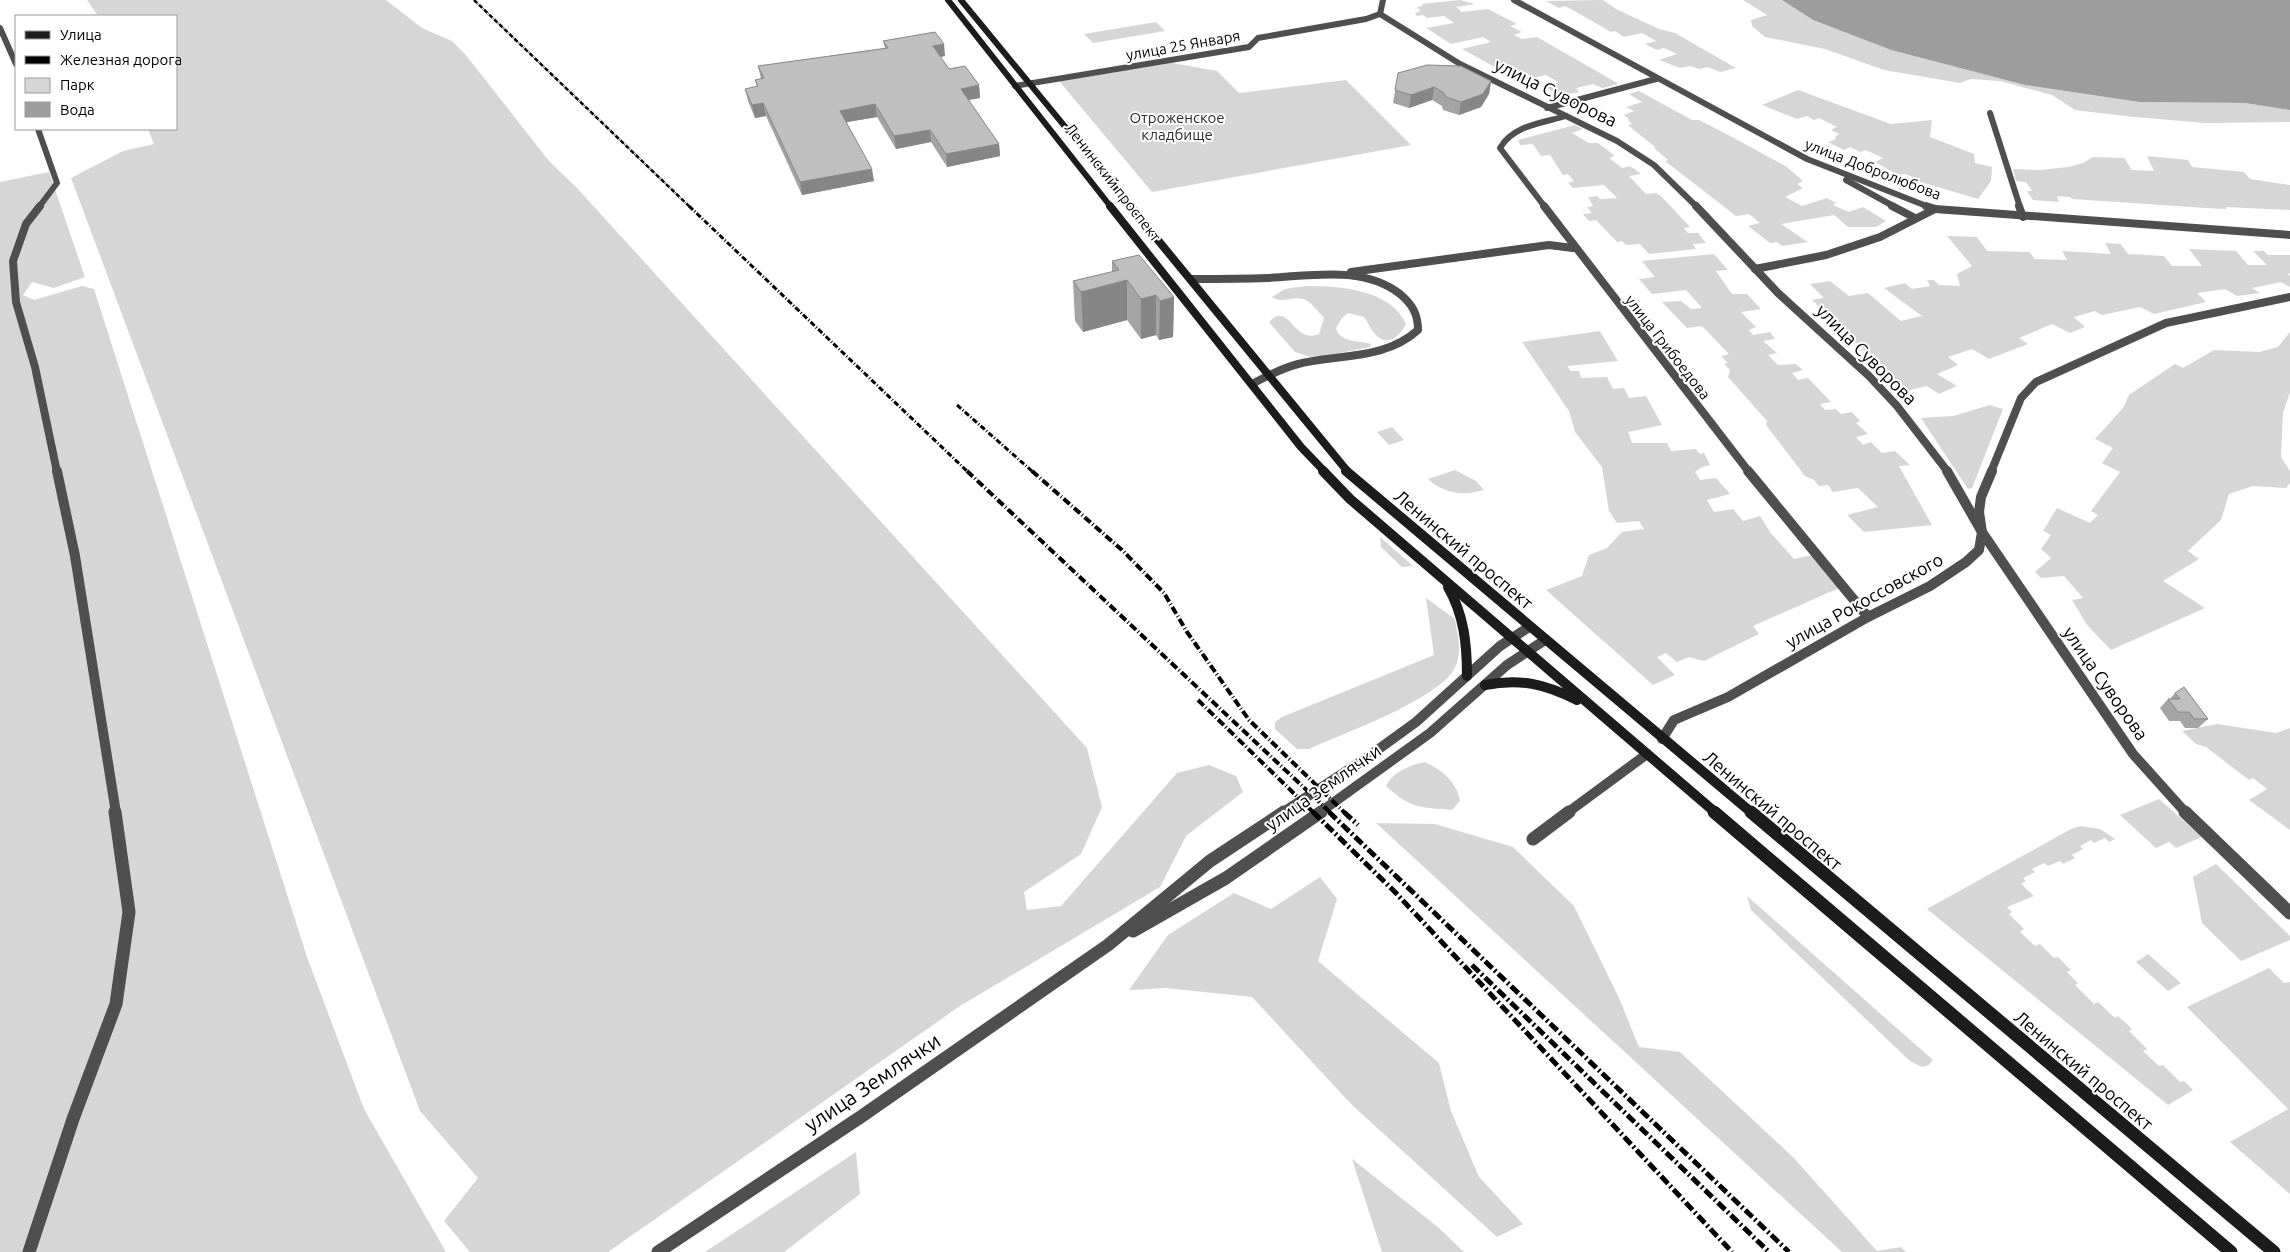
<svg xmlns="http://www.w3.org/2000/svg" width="2290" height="1252" viewBox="0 0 2290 1252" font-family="Ubuntu,sans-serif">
	<rect width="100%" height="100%" fill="#fff"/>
	<!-- green -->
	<g fill="#d6d6d6">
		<polygon points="87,0 386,0 422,28 452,41 465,54 549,161 577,188 1087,748 1102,807 1081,854 1024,892 1027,910 1061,906 1177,773 1209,765 1236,776 1243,792 1186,836 1160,887 960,1006 608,1252 470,1252 444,1221 478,1178 420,1111 71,178 123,151 154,144 148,129 176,129 176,16 98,16"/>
		<polygon points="1460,0 1475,4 1456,7 1462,12 1488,9 1517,24 1510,26 1522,32 1514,35 1522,39 1537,37 1619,84 1602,88 1593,84 1576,88 1579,92 1560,96 1544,86 1558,82 1546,75 1520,81 1462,49 1491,42 1483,37 1451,44 1426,28 1454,23 1444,16 1427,18 1423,15 1417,16 1415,13 1421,11 1417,7 1423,6 1422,4"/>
		<polygon points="1603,0 1616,9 1659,29 1675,33 1736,68 1720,72 1708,67 1699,69 1690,66 1680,68 1659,60 1677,54 1664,48 1657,50 1645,44 1656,41 1642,33 1624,37 1615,31 1611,32 1571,9 1565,6 1559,8 1546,1"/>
		<polygon points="1743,0 1782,0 1813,20 1891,50 2025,85 2139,102 2245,103 2290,110 2290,122 2206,123 2134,117 2075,110 2052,95 2000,81 1971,79 1960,83 1884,70 1825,49 1765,37 1752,26 1751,20 1767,15"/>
		<polygon points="1156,22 1165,31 1093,43 1084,34"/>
		<polygon points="1172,63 1217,71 1239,93 1346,80 1411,145 1152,192 1059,81"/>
		<polygon points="1798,90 1891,124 1932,120 1930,137 1974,154 1975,163 1992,167 1991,181 1978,199 1914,180 1916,178 1905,174 1898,175 1875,162 1883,158 1866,150 1860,152 1850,147 1844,150 1828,142 1836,139 1835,137 1839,134 1831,130 1837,127 1819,118 1814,120 1807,116 1797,119 1762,105"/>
		<polygon points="1639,91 1692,120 1699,120 1736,139 1787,167 1803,181 1797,184 1803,188 1785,197 1802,206 1827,198 1836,203 1833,205 1849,212 1863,207 1886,221 1876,227 1848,227 1834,215 1781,224 1808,242 1782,246 1777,242 1770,243 1748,226 1760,223 1749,214 1736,216 1665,161 1668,160 1654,148 1655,147 1628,125 1632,124 1628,120 1629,119 1624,115 1634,111 1626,107 1642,102 1629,94"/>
		<polygon points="1575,125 1583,129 1572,133 1589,143 1598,143 1615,156 1609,158 1622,168 1630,166 1641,174 1629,176 1646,194 1656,193 1661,196 1690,227 1684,228 1688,233 1698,233 1706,243 1693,244 1696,249 1649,254 1640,244 1626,245 1622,241 1617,242 1596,220 1589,221 1583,214 1592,213 1587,207 1593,206 1588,197 1597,196 1600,199 1617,198 1604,185 1573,188 1568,183 1574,181 1568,174 1563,175 1550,155 1541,156 1533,144 1520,145 1518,140"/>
		<polygon points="2147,156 2188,160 2192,167 2244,172 2250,179 2290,185 2290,210 2226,207 2226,209 2206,208 2072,199 2070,197 2057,196 2059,202 2033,200 2027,191 2032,191 2026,182 2016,181 2013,169 2040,170 2068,167 2083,163 2093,157 2124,158 2132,170 2154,171"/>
		<polygon points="49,172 85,277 54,288 32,282 23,295 34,300 82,286 94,289 307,957 364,1109 446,1252 0,1252 0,182"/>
		<path d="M1947,236L1977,237L1987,251L2029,252L2035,259L2067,260L2062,251L2111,254L2105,243L2121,244L2128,254L2164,256L2172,266H2202L2189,249L2236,251L2248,265H2267L2253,251H2264L2268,255H2290V273L2288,274L2290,276V287L2281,282L2252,288L2260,293L2237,296L2225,289L2197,293L2206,302L2154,314L2140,307L2102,315L2095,311L2074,317L2085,327L2070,333L2052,324L2019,338L2028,344L1989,359L1972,349L1948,357L1958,365L1937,374L1957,386L1939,394L1927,386L1906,391C1874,362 1845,329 1812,300L1824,298L1810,284L1830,281L1849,296L1868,293L1901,321L1922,316L1884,288L1905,283L1912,289L1930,286L1927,280H1934L1939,285L1960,286L1957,274L1972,266Z"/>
		<polygon points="1714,254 1728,270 1716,271 1732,294 1747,294 1761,309 1741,312 1756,327 1749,330 1753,335 1770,332 1775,339 1763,341 1777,353 1768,355 1778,365 1796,364 1803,370 1792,373 1798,380 1808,378 1831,402 1820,404 1825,410 1836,409 1841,414 1852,412 1860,421 1856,423 1868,434 1856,437 1863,445 1871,442 1882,453 1895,451 1910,465 1899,466 1932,525 1864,532 1847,515 1878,507 1858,488 1833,492 1828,485 1819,486 1814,480 1805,476 1766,425 1767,421 1728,377 1730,370 1724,364 1728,363 1721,356 1729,354 1702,326 1687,328 1662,302 1681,301 1691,309 1702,308 1686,290 1652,294 1639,279 1655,277 1642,261"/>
		<path d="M1306,286C1340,286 1390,289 1406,324C1400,336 1387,348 1375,334C1371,330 1368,322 1364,317L1348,313L1342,318L1336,328C1340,343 1358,340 1371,344L1370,347L1314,358L1295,352L1269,322C1289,300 1293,345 1319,334L1324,318C1318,312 1311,301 1303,299C1292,296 1282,304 1272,297L1285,289Z"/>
		<polygon points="1600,331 1618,361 1567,366 1571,371 1579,371 1581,378 1607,377 1613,389 1624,388 1629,398 1646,396 1662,425 1628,432 1632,443 1667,443 1671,451 1696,449 1700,454 1704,453 1710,465 1702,467 1695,472 1700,480 1716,478 1730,494 1707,500 1714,512 1733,509 1743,521 1760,516 1770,532 1794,559 1812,555 1839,588 1753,626 1759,634 1704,661 1689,657 1677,662 1666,653 1657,657 1675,675 1653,685 1546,590 1582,576 1589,555 1607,548 1622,532 1644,529 1639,521 1617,523 1609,511 1602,467 1575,432 1569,411 1522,342"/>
		<polygon points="2290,332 2290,392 2283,413 2281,457 2290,471 2290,483 2286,488 2253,486 2229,494 2221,520 2188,551 2199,559 2163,581 2205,608 2111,650 2087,625 2072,600 2083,598 2064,576 2041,578 2035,572 2051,558 2041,549 2051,535 2043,531 2057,508 2090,523 2098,515 2091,511 2120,472 2102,463 2113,448 2095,439 2123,408 2129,395 2175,364 2183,368 2214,350 2259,352 2278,347"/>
		<polygon points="1990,405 2003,409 1972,488 1968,489 1921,418 1953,416"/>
		<polygon points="1392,427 1404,440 1389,445 1377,432"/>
		<path d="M1455,470L1476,481L1484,490C1464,496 1444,494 1428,479Z"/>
		<polygon points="1380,537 1413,566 1402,567 1381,547"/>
		<path d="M1426,598L1455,619C1458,636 1463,656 1453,671C1432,702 1344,733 1309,749H1297L1275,729V722L1282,717L1434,655Z"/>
		<polygon points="2217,724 2276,733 2290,728 2290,830 2249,800 2267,789 2253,778 2249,780 2206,747 2196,744 2182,731"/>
		<path d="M1425,762C1442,770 1457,782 1460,801L1452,810C1420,807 1411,809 1386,786C1393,772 1410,765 1425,762Z"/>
		<polygon points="2159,799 2202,837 2176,848 2169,842 2156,848 2120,815"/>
		<polygon points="1376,823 1435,824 1513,847 1574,906 1619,998 1639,1047 1680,1052 1793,1157 1877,1251 1901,1247 1906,1252 1842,1252"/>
		<polygon points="2081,826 2100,829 2115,839 2109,842 2105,838 2094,843 2091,840 2080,846 2083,849 2072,855 2075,858 2063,864 2060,861 2048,866 2044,863 2032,869 2035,872 2023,878 2026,881 2021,884 2034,896 2007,907 2012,912 2009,914 2024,929 2020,932 2035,946 2040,944 2054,958 2058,957 2071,970 2067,972 2078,983 2075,985 2094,1004 2098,1002 2115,1018 2118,1016 2132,1029 2129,1031 2147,1049 2143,1051 2159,1066 2163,1065 2180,1082 2184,1081 2193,1090 2168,1105 1927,909 2071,829"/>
		<polygon points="2216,864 2290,936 2290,940 2241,961 2202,923 2193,877"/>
		<polygon points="1320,877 1337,899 1318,961 1439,1063 1451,1111 1479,1177 1523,1224 1497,1237 1351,1104 1252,997 1166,988 1129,990 1168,935 1234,893 1271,909"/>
		<polygon points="1747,896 1933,1060 1929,1065 1922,1067 1910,1061 1751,910"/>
		<polygon points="2148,954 2181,983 2168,991 2136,962"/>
		<polygon points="2269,968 2284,983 2290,982 2290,1194 2230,1142 2288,1109 2187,1007"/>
		<polygon points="856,1152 860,1194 784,1252 705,1252"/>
		<polygon points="1352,1159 1439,1228 1464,1252 1382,1252"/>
	</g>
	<!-- water -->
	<polygon fill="#9d9d9d" points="1782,0 2290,0 2290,110 2245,103 2139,102 2025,85 1891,50 1813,20"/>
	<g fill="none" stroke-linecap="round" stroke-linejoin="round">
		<!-- minor-far3 -->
		<g stroke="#4f4f4f" stroke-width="6">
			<polyline points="1514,0 1807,159 1929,207"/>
			<polyline points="1380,14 1460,64 1617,141 1654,165 1697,207"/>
			<polyline points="0,28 16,64"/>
			<polyline points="1547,108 1656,79"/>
			<polyline points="1990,113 2020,207"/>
			<polyline points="38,129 57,183 39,207"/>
			<polyline points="1846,180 1895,207"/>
			<path d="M1545,207L1500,148C1513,125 1543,123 1566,116"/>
		</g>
		<!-- minor-far2 -->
		<g stroke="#4f4f4f" stroke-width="8">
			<polyline points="40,206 26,224 13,261 16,302 35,367 57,472"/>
			<polyline points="1544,206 1749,472"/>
			<polyline points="1696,206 1778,293 1869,376 1897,406 1948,472"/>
			<polyline points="1892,206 1915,218"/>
			<polyline points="1926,206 1935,209 2290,235"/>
			<polyline points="2019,206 2023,217"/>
			<polyline points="1755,269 1826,255 1880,237 1935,209"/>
			<polyline points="1351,272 1549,245 1573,248"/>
			<path d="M1191,279C1216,279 1242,279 1267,278C1311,276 1363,265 1400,294C1412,304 1418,314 1418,330C1385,360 1339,354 1298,364C1282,368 1267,376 1252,384"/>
			<polyline points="1991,472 2021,398 2036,382 2166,323 2290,297"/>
		</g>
		<!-- minor-far1 -->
		<g stroke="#4f4f4f" stroke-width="10">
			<polyline points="57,471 75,556 116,813"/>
			<polyline points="1748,471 1868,617"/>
			<polyline points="1947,471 1982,532 2133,754 2186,813"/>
			<polyline points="1662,739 1674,720 1728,697 1868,617 1930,586 1966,562 1979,550 1982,532 1979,512 1981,497 1992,471"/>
			<polyline points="1567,813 1647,754"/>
		</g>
		<!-- minor -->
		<g stroke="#4f4f4f" stroke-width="13">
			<polyline points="2185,812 2290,913"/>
			<polyline points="1533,839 1569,812"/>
			<polyline points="29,1252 73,1119 116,1004 129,912 115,812"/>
		</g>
		<!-- tertiary-far2 -->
		<polyline stroke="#4f4f4f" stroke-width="6" points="1015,86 1249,47 1258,38 1366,19 1380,14 1383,0"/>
		<!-- tertiary-far1 -->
		<g stroke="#4f4f4f" stroke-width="10">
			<polyline points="1282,813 1365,759 1416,722 1500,646 1529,627"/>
			<polyline points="1319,813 1430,733 1507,665 1545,640"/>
		</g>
		<!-- tertiary -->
		<g stroke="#4f4f4f" stroke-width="13">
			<polyline points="1133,931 1226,878 1321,812"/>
			<polyline points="658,1252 862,1116 1108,945 1210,861 1284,812"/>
		</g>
		<!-- secondary-far3 -->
		<g stroke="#1c1c1c" stroke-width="6">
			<polyline points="948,0 1111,207"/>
			<polyline points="961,0 1131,207"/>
		</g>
		<!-- secondary-far2 -->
		<g stroke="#1c1c1c" stroke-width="8">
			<polyline points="1110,206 1301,447 1325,472"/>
			<polyline points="1130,206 1348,472"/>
		</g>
		<!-- secondary-far1 -->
		<g stroke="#1c1c1c" stroke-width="10">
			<polyline points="1323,471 1350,499 1716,813"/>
			<polyline points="1346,471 1752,813"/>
			<path d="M1448,587C1464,615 1467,644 1467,676"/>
			<path d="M1485,685C1520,678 1545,684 1577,700"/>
		</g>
		<!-- secondary -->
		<g stroke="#1c1c1c" stroke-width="13">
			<polyline points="1714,812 2231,1252"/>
			<polyline points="1751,812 2274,1252"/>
		</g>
		<!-- rail-far3 -->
		<polyline stroke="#000" stroke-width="2.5" stroke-dasharray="4.5 1 0.5 1" stroke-linecap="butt" points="474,0 690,207"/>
		<!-- rail-far2 -->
		<g stroke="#000" stroke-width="3" stroke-dasharray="5.5 2 1 2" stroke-linecap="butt">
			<polyline points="689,206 968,472"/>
			<polyline points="957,405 1033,472"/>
		</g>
		<!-- rail-far1 -->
		<g stroke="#000" stroke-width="4" stroke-dasharray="8 2.5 1 2.5" stroke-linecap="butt">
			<polyline points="967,471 1331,813"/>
			<polyline points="1032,471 1122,550 1164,593 1187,632 1249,720 1345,813"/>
			<polyline points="1198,700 1314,813"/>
		</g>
		<!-- rail -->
		<g stroke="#000" stroke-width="5" stroke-dasharray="10 3 2 3" stroke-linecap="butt">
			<polyline points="1313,812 1394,891 1732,1252"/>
			<polyline points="1329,812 1789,1252"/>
			<polyline points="1344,812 1358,825"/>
			<polyline points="1472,965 1769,1252"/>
		</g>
	</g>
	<!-- wall -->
	<g fill="#a4a4a4">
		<polygon points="883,41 945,56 940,57 949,69 979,85 980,98 968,100 999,144 1000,156 947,167 931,142 896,149 877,117 846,122 874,181 802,195 766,116 755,118 748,101 745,89 757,87 755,80 761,79 758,66 885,48"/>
		<polygon points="1398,73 1491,81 1489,94 1481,107 1459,115 1443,110 1442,106 1432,100 1409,108 1393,103"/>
		<polygon points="1112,261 1174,297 1173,337 1159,340 1156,335 1141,339 1127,320 1083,332 1075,321 1073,281 1112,272"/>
		<polygon points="2175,693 2208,719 2198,728 2185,728 2180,721 2169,721 2160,708 2168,699 2170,699"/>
	</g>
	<!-- shaded-wall -->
	<g fill="#868686">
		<polygon points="944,44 945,56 934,58 933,46"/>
		<polygon points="1491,81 1489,94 1481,107 1459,115 1461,102"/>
		<polygon points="979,85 980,98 962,101 961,89"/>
		<polygon points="1434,87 1432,100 1409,108 1411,95"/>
		<polygon points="763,103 766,116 755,118 752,105"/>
		<polygon points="875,104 877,117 842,123 840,111"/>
		<polygon points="930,130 931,142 896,149 894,136"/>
		<polygon points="999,144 1000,156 947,167 946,154"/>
		<polygon points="872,169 874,181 802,195 800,182"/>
		<polygon points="1127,280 1127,320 1083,332 1081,292"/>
		<polygon points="1156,295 1156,335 1141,339 1141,299"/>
		<polygon points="1174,297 1173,337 1159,340 1160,301"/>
	</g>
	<!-- building -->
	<g fill="#bfbfbf" stroke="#868686">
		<polygon points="935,32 944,44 933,46 949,69 965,66 979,85 961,89 999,144 946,154 930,130 894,136 875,104 840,111 872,169 800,182 763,103 752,105 745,89 758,86 755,80 764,78 758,66 888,48 883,41"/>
		<polygon points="1427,65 1461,66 1491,81 1483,94 1461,102 1446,97 1444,93 1434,87 1411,95 1395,90 1398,73"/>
		<polygon points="1139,255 1174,297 1160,301 1156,295 1141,299 1127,280 1081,292 1073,281 1119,270 1112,261"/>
		<polygon points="2184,687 2208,719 2194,719 2189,712 2178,712 2168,699 2180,699 2175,693"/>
	</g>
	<g text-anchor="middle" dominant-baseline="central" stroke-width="4" stroke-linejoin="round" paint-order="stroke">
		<!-- far-street labels -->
		<g font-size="15" fill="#000" stroke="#fff">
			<text transform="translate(1183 45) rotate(-10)">улица 25 Января</text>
			<text transform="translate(1873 169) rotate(21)">улица Добролюбова</text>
			<text transform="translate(1113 182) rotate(52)">Ленинский проспект</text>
			<text transform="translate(1668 347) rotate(52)">улица Грибоедова</text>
		</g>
		<!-- far-park labels -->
		<g font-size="15" fill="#2d2d2d" stroke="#fff">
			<text x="1177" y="117">Отроженское<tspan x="1177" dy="17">кладбище</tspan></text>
		</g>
		<!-- street labels -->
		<g font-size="18" fill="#000" stroke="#fff">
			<text transform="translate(1556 92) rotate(26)">улица Суворова</text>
			<text transform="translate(1867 354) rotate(45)">улица Суворова</text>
			<text transform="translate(1464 549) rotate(40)">Ленинский проспект</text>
			<text transform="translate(1864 600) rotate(-29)">улица Рокоссовского</text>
			<text transform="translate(2106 683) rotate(55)">улица Суворова</text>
			<text transform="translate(1323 787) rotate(-35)">улица Землячки</text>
			<text transform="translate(1773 810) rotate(40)">Ленинский проспект</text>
			<text transform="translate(2084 1070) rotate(40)">Ленинский проспект</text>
		</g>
		<!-- near-street labels -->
		<g font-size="21" fill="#000" stroke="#fff">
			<text transform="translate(872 1082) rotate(-34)">улица Землячки</text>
		</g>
	</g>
	<!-- legend -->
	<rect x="15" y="15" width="162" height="115" fill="#ffffff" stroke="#999999"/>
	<rect x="25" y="31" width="25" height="8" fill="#1c1c1c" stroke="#999999"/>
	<text x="60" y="40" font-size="15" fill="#000000">Улица</text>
	<rect x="25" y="56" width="25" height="8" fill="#000000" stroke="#999999"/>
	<text x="60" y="65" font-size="15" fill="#000000">Железная дорога</text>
	<rect x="25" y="78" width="25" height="15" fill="#d6d6d6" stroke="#999999"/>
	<text x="60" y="90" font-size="15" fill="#000000">Парк</text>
	<rect x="25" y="102" width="25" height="15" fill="#9d9d9d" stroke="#999999"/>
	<text x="60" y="115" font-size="15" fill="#000000">Вода</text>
</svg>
